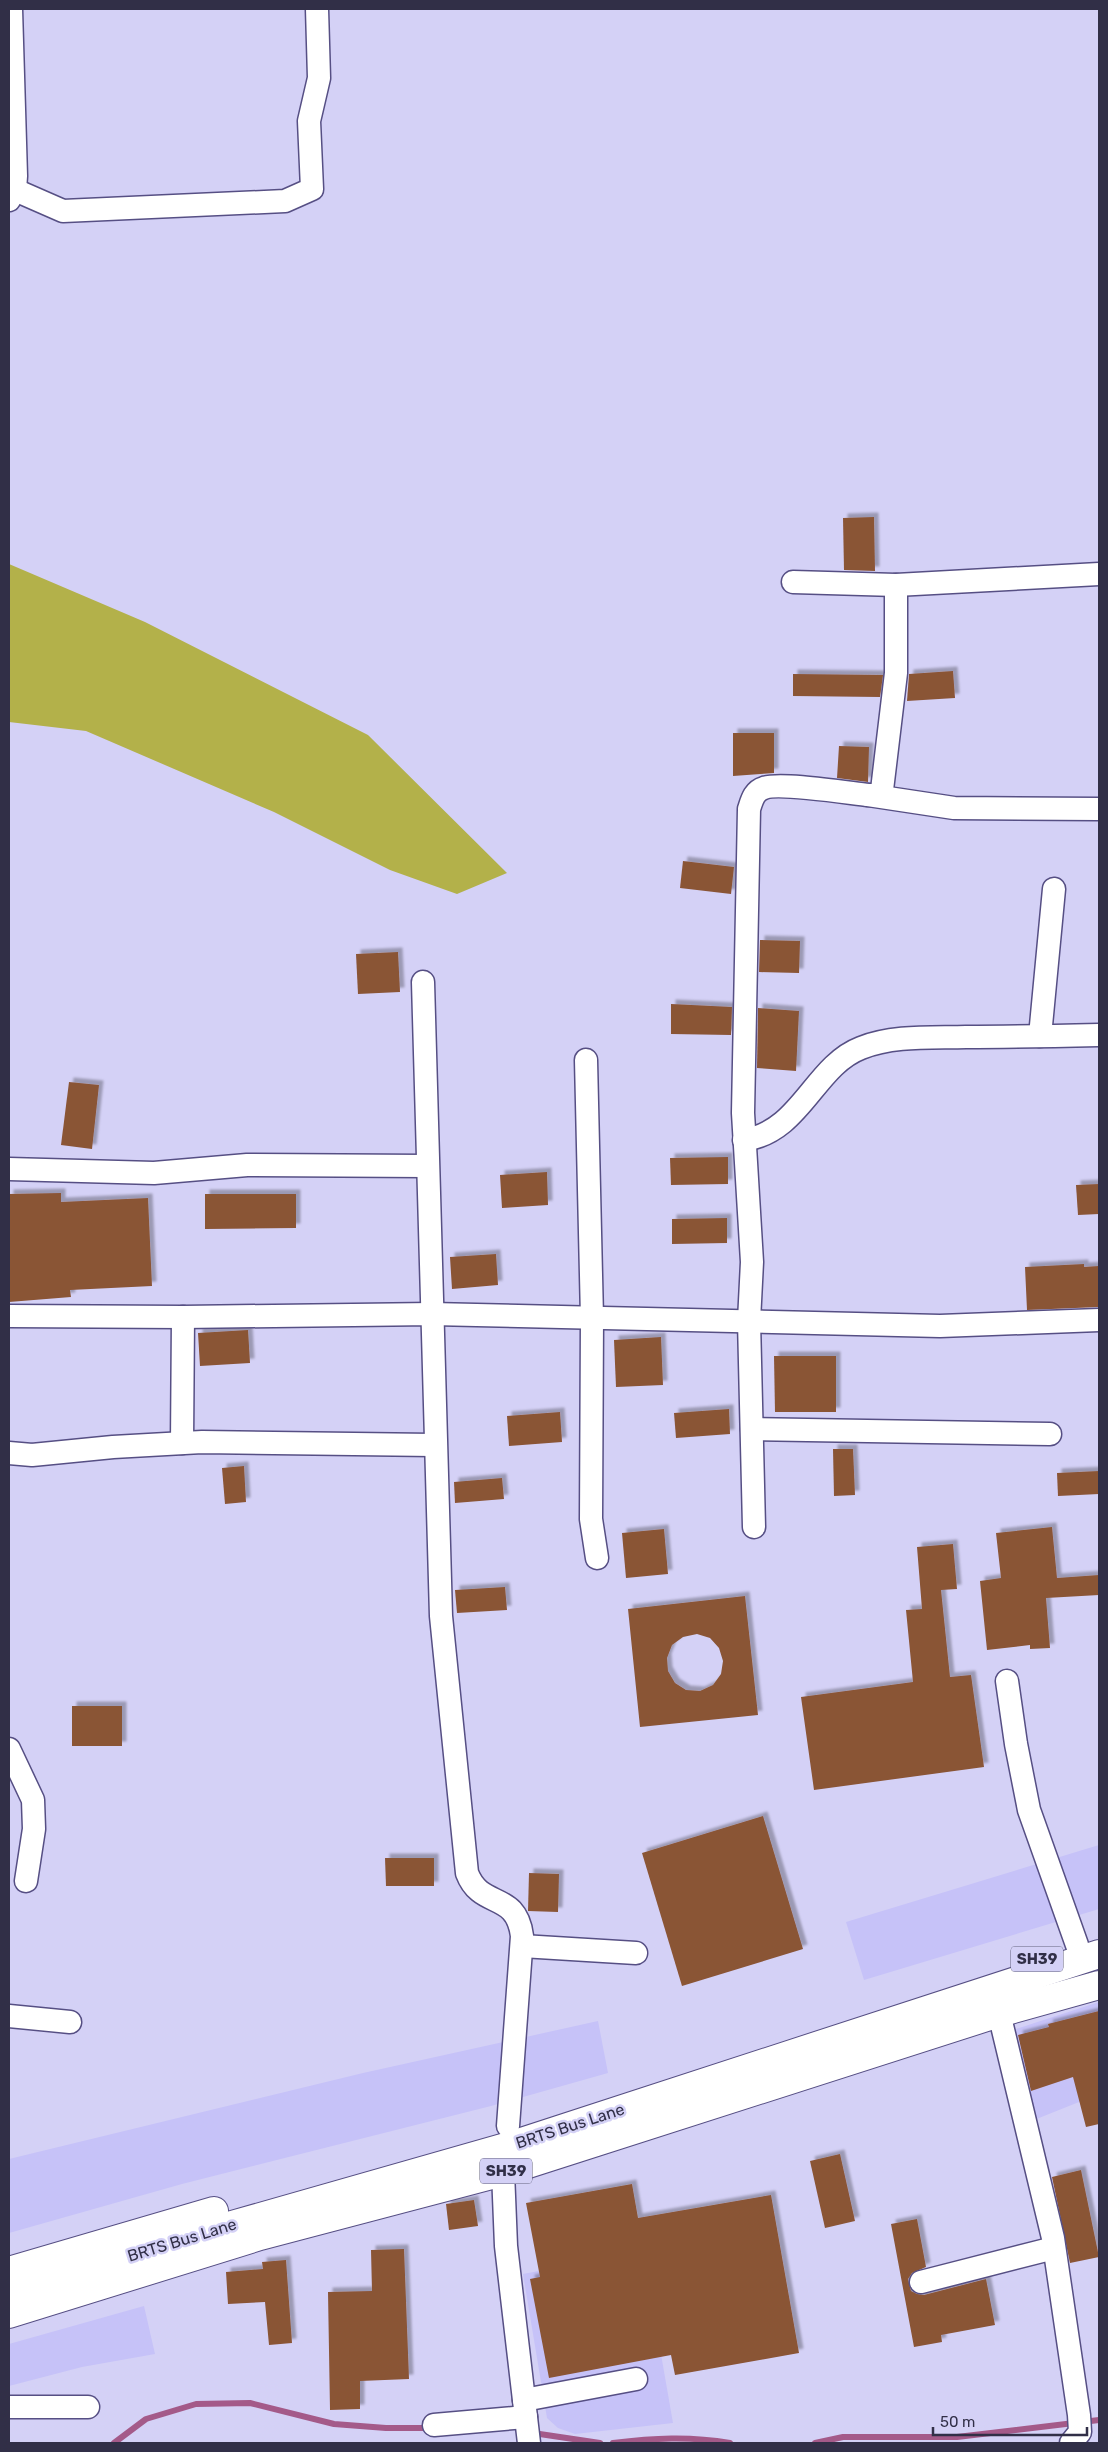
<svg xmlns="http://www.w3.org/2000/svg" width="1108" height="2452" viewBox="0 0 1108 2452" font-family="Rubik,sans-serif">
	<defs>
		<filter id="shadow"><feDropShadow dx="4.5" dy="-4.5" stdDeviation="1" flood-color="#0004"/></filter>
	</defs>
	<rect width="100%" height="100%" fill="#d4d1f6"/>
	<!-- built -->
	<g fill="#c6c2f8">
		<polygon points="1099,1845 1099,1909 864,1980 846,1922"/>
		<polygon points="1099,2002 1099,2094 1019,2126 998,2035"/>
		<polygon points="598,2021 608,2073 491,2106 182,2184 9,2233 9,2159 363,2073"/>
		<polygon points="643,2251 673,2423 575,2434 558,2428 547,2418 523,2274"/>
		<polygon points="144,2306 155,2354 82,2367 9,2386 9,2344"/>
	</g>
	<!-- green -->
	<polygon fill="#b3b14a" points="9,564 145,622 368,735 507,873 457,894 390,870 274,812 86,731 9,722"/>
	<g fill="none" stroke-linecap="round" stroke-linejoin="round">
		<!-- stream -->
		<g stroke="#a45a89" stroke-width="6">
			<polyline points="533,2433 600,2443"/>
			<polyline points="114,2443 146,2419 196,2404 250,2403 334,2424 386,2428 431,2428"/>
			<path d="M613,2443C653,2438 690,2436 730,2443"/>
			<polyline points="815,2443 843,2437 957,2437 1099,2420"/>
		</g>
	</g>
	<!-- building -->
	<g fill="#8a5436" fill-rule="evenodd" filter="url(#shadow)">
		<polygon points="874,517 875,571 844,570 843,518"/>
		<polygon points="953,671 955,698 907,701 909,674"/>
		<polygon points="793,674 883,675 880,697 793,696"/>
		<polygon points="733,733 774,733 774,773 733,776"/>
		<polygon points="839,746 869,747 868,782 837,778"/>
		<polygon points="683,861 734,867 731,894 680,888"/>
		<polygon points="760,940 800,941 799,973 759,972"/>
		<polygon points="398,952 400,992 358,994 356,954"/>
		<polygon points="671,1004 732,1007 731,1035 671,1034"/>
		<polygon points="758,1008 799,1011 796,1071 757,1068"/>
		<polygon points="69,1082 99,1085 92,1149 61,1145"/>
		<polygon points="728,1157 728,1184 671,1185 670,1158"/>
		<polygon points="547,1172 548,1205 502,1208 500,1175"/>
		<polygon points="1099,1184 1099,1214 1078,1215 1076,1185"/>
		<polygon points="61,1193 61,1202 148,1198 152,1286 70,1290 71,1297 9,1302 9,1194"/>
		<polygon points="205,1194 296,1194 296,1228 205,1229"/>
		<polygon points="727,1218 727,1243 672,1244 672,1219"/>
		<polygon points="496,1254 498,1285 452,1289 450,1257"/>
		<polygon points="1084,1264 1084,1267 1099,1266 1099,1307 1027,1310 1025,1267"/>
		<polygon points="248,1330 250,1363 200,1366 198,1333"/>
		<polygon points="661,1337 663,1385 616,1387 614,1340"/>
		<polygon points="774,1356 836,1356 836,1412 775,1412"/>
		<polygon points="729,1409 730,1434 676,1438 674,1413"/>
		<polygon points="560,1412 562,1442 509,1446 507,1416"/>
		<polygon points="833,1449 853,1449 855,1495 834,1496"/>
		<polygon points="244,1466 246,1502 225,1504 222,1468"/>
		<polygon points="1099,1471 1099,1494 1058,1496 1057,1473"/>
		<polygon points="502,1478 504,1499 455,1503 454,1482"/>
		<polygon points="1052,1527 1057,1578 1099,1575 1099,1595 1046,1598 1050,1648 1030,1649 1030,1645 987,1650 980,1581 1001,1578 996,1533"/>
		<polygon points="664,1529 668,1574 626,1578 622,1533"/>
		<polygon points="953,1544 957,1589 941,1590 950,1677 971,1675 984,1767 814,1790 801,1697 913,1682 906,1610 922,1609 917,1547"/>
		<polygon points="505,1587 507,1610 457,1613 455,1590"/>
		<path d="M745,1596L758,1715L640,1727L628,1609ZM697,1634L710,1638L719,1648L723,1661L721,1674L713,1685L700,1691L686,1690L675,1683L668,1671L667,1658L672,1645L683,1637Z"/>
		<rect x="72" y="1706" width="50" height="40"/>
		<polygon points="763,1816 803,1949 682,1986 642,1853"/>
		<polygon points="385,1858 434,1858 434,1886 386,1886"/>
		<polygon points="529,1873 559,1874 558,1912 528,1911"/>
		<polygon points="1099,2011 1099,2124 1086,2127 1073,2077 1031,2091 1018,2035 1049,2027 1048,2024"/>
		<polygon points="840,2154 855,2221 825,2228 810,2161"/>
		<polygon points="1081,2170 1099,2257 1070,2263 1052,2177"/>
		<polygon points="632,2184 638,2218 771,2195 799,2353 675,2375 671,2355 549,2378 530,2279 540,2277 526,2203"/>
		<polygon points="474,2200 478,2226 449,2230 446,2204"/>
		<polygon points="917,2219 926,2267 912,2273 908,2279 911,2291 917,2294 924,2295 986,2279 995,2325 941,2335 942,2342 914,2347 891,2224"/>
		<polygon points="404,2249 409,2379 360,2381 360,2409 330,2410 328,2292 372,2291 371,2250"/>
		<polygon points="286,2260 292,2343 269,2345 265,2302 228,2304 226,2272 263,2269 262,2262"/>
	</g>
	<g fill="none" stroke-linecap="round" stroke-linejoin="round">
		<defs>
			<g id="minor">
				<polyline points="15,190 63,211 285,201 312,189 309,121 319,78 317,9"/>
				<polyline points="9,200 15,190 16,176 11,9"/>
				<polyline points="793,582 896,585 1099,574"/>
				<polyline points="868,795 954,808 1099,809"/>
				<path d="M423,982L441,1616L467,1873C481,1910 516,1890 522,1936L508,2126"/>
				<polyline points="1040,1036 1054,889"/>
				<polyline points="586,1060 592,1318 591,1519 597,1558"/>
				<path d="M744,1140C801,1132 814,1066 861,1048C893,1035 932,1038 966,1037C1011,1037 1055,1036 1099,1035"/>
				<polyline points="9,1169 154,1173 247,1165 427,1166"/>
				<polyline points="9,1316 183,1317 432,1314 940,1326 1099,1320"/>
				<polyline points="752,1429 1050,1434"/>
				<polyline points="182,1443 183,1317"/>
				<polyline points="9,1453 32,1455 113,1447 202,1442 434,1445"/>
				<path d="M754,1527L749,1321L752,1262L743,1113L749,809C752,800 754,791 764,788C779,782 849,793 868,795H875L882,790L896,673V585"/>
				<polyline points="1007,1681 1016,1744 1029,1810 1077,1945"/>
				<polyline points="9,1749 33,1800 34,1829 26,1881"/>
				<polyline points="522,1946 636,1953"/>
				<polyline points="999,2013 1053,2238 1079,2415 1080,2432 1071,2443"/>
				<polyline points="9,2016 70,2022"/>
				<polyline points="503,2172 506,2246 529,2443"/>
				<polyline points="921,2282 1054,2248"/>
				<polyline points="524,2400 636,2379"/>
				<polyline points="9,2407 88,2407"/>
				<polyline points="434,2425 526,2417"/>
			</g>
			<g id="major">
				<polyline points="9,2271 214,2211"/>
				<polyline points="9,2292 218,2229 506,2147 1099,1954"/>
				<polyline points="9,2314 260,2236 503,2172 999,2013 1099,1985"/>
			</g>
		</defs>
		<!-- minor casing -->
		<use href="#minor" stroke="#564f84" stroke-width="25"/>
		<!-- major casing -->
		<use href="#major" stroke="#564f84" stroke-width="30"/>
		<!-- minor -->
		<use href="#minor" stroke="#fff" stroke-width="22"/>
		<!-- major -->
		<use href="#major" stroke="#fff" stroke-width="28"/>
	</g>
	<g text-anchor="middle" dominant-baseline="central" stroke-width="5" stroke-linejoin="round" paint-order="stroke">
		<!-- shield labels -->
		<g fill="#d4d1f6" stroke="#62607c" stroke-width="1">
			<rect x="1011" y="1946.5" width="52" height="25" rx="4"/>
			<rect x="480" y="2158.5" width="52" height="25" rx="4"/>
		</g>
		<g font-size="15" font-weight="bold" fill="#312f47">
			<text x="1037" y="1959">SH39</text>
			<text x="506" y="2171">SH39</text>
		</g>
		<!-- street labels -->
		<g font-size="16" fill="#312f47" stroke="#d4d1f6">
			<text transform="translate(570 2126) rotate(-18)">BRTS Bus Lane</text>
			<text transform="translate(182 2240) rotate(-17)">BRTS Bus Lane</text>
		</g>
	</g>
	<!-- border -->
	<rect width="1108" height="2452" fill="none" stroke="#312f47" stroke-width="20"/>
	<!-- scale -->
	<path d="M933 2427v8h154v-8" fill="none" stroke="#312f47" stroke-width="2.5"/>
	<text x="940" y="2427" font-size="15" fill="#312f47" stroke="#d4d1f6" stroke-width="4" paint-order="stroke">50 m</text>
</svg>
